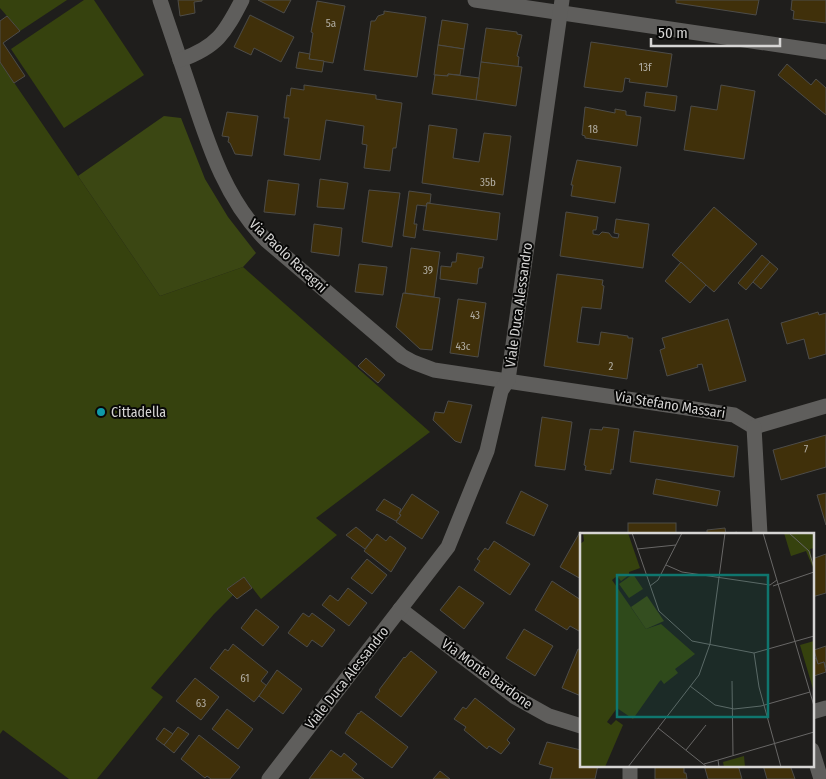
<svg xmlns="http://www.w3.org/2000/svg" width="826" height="779" viewBox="0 0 826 779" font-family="'Fira Sans Condensed',sans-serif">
	<rect width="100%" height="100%" fill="#1f1e1c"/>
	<!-- green -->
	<g fill="#36420e">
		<polygon points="0,0 67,0 20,31 0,8"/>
		<polygon points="84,0 94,0 144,75 64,128 11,49"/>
		<polygon points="0,62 160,296 243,267 430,432 316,518 337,535 261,599 244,577 227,589 233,595 214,614 151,688 163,697 97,779 69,779 3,730 0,734"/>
	</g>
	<!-- forest -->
	<polygon fill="#3b4713" points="164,116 181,118 205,179 228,217 256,253 243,267 160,296 78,176"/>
	<!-- building -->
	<g fill="#40300a" stroke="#4d4c49">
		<polygon points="178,0 202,0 202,1 194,2 195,13 180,16"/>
		<polygon points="258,0 291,0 284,13"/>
		<polygon points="676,0 759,0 756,15 676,3"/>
		<polygon points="792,0 826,0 826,23 793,19 794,11 791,10"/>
		<polygon points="317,1 345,6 333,63 309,59 313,33 311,32"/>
		<polygon points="384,11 426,17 417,77 364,70 371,21 375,21 378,16 384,14"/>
		<polygon points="250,15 294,37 281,62 254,48 251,55 234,47"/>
		<polygon points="7,16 20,31 3,43 25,76 14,83 0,62 0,21"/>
		<polygon points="442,20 468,24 464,49 438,45"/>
		<polygon points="486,28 517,32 517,34 522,35 517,56 519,57 518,67 481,62"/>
		<polygon points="591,42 672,54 667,87 629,82 630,79 625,78 623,91 621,92 584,87"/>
		<polygon points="438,45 464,49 460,75 448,74 448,76 434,75"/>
		<polygon points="299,52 310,54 309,59 324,61 322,72 296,68"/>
		<polygon points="481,62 522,67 516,106 476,100"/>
		<polygon points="787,64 811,85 816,79 826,88 826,115 778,75"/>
		<polygon points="448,74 479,78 476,100 432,94 435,75 448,76"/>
		<polygon points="304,85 376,95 376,99 402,103 396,148 393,148 390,171 364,168 367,145 362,144 364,126 326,120 320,160 284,155 289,118 284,118 287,95 290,96 291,88 304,90"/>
		<polygon points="721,85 755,91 744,159 684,150 691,106 717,110"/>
		<polygon points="646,92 677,96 675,111 644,106"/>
		<polygon points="585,107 615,113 615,109 626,111 626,115 641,117 637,146 585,138 585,136 582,135"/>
		<polygon points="227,112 258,116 252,156 235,154 230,143 228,142 229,137 222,136"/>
		<polygon points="429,125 457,129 453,158 479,162 484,133 511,136 503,195 422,183"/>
		<polygon points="577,160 621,167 615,203 571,196 573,185 571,185"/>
		<polygon points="320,179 348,183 344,209 317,207"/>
		<polygon points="268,180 299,184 295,215 264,212"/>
		<polygon points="369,190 400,193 392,247 362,242"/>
		<polygon points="409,191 431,194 430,203 427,203 426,206 417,205 414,224 417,224 415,238 403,236"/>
		<polygon points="427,203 500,213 497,240 423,230"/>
		<polygon points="714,207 757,244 714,292 672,255"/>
		<polygon points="566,212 598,217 596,230 593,230 593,234 599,235 602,232 609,233 612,237 618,238 619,234 614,233 616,219 649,224 643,268 560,256"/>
		<polygon points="314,224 342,228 339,256 311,252"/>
		<polygon points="411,248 440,252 434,297 405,293"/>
		<polygon points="457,253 484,257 482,268 479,268 477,284 440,279 441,266 451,267 452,262 456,262"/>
		<polygon points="762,255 770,262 746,290 738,283"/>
		<polygon points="681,262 706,285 690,303 665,281"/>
		<polygon points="770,262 778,269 761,289 753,282"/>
		<polygon points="359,264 387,267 383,295 355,292"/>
		<polygon points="557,274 603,280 602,285 604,286 601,309 582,307 577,342 599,345 601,332 628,336 628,338 633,338 627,379 544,366"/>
		<polygon points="403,293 440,298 432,350 420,349 396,327"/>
		<polygon points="458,299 486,303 478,357 450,353"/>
		<polygon points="818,312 819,315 826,313 826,354 809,359 804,339 787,344 781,323"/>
		<polygon points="728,319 746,381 709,391 702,364 697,365 698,367 667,376 660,350 665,348 662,338"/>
		<polygon points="366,358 385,375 378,383 358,366"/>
		<polygon points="448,401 472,405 461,443 455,441 433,420 435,412 444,413"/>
		<polygon points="542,417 572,422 565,470 535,466"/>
		<polygon points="603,427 619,429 613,470 611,469 611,474 585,470 586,466 584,465 590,429 602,430"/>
		<polygon points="634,431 738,446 734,477 630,462"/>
		<polygon points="826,435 826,467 781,480 773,450"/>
		<polygon points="656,479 720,491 717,506 653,494"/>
		<polygon points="521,491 548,505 534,536 506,523"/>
		<polygon points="826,493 826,525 817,495"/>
		<polygon points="412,494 439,512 422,539 396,522 401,515 399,514"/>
		<polygon points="384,499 401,509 399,514 401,515 396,521 376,510"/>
		<rect x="628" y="523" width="48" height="11"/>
		<polygon points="356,527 372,540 365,549 346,535"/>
		<polygon points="725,528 726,534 737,532 737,534 707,534 707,530"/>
		<polygon points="580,532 585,534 581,534 581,579 560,567"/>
		<polygon points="377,534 386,541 390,536 406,548 391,572 364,551"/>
		<polygon points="494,541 530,564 510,595 474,570 480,561 477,559 485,548 488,550"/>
		<polygon points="826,554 826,593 812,597 812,559"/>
		<polygon points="367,559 387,575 372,594 351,578"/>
		<polygon points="244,577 252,588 237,599 227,589"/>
		<polygon points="552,581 581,600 581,629 579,631 570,626 567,630 535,610"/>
		<polygon points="459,586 484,603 464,629 440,610"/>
		<polygon points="348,588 367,603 349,626 322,605 330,595 338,601"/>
		<polygon points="256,609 279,627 263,646 241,628"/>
		<polygon points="303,613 309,617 312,613 335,630 322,647 312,640 307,647 288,633"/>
		<polygon points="524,629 553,646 535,676 506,658"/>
		<polygon points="233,644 268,672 261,681 267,686 254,702 210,668 225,649 228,651"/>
		<polygon points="826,646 826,668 824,662 818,664 814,650"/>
		<polygon points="578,649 581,650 581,696 562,688"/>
		<polygon points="411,651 437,672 401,717 375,697 380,691 379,690 404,657 405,658"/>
		<polygon points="816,658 818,664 824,662 826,672 814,676 812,659"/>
		<polygon points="277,670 302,689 283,714 259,696"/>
		<polygon points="195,678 219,697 201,720 176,701"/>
		<polygon points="475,698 515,729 507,740 510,743 501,754 489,746 487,749 464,730 466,727 454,719 463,707 466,709"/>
		<polygon points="227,709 253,729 238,749 212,729"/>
		<polygon points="361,711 408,747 392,768 345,733 358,713 359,714"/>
		<polygon points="178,727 189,734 174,753 164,745"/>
		<polygon points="164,728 173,734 164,745 156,739"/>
		<polygon points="199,735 240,767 230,779 211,779 207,776 205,778 181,759"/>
		<polygon points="547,742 581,750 581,765 598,765 595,779 550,779 553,768 539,764"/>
		<polygon points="331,750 341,757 344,753 357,764 352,770 364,779 309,779"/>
		<polygon points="655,765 684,765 684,773 686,773 687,779 655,779"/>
		<polygon points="704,765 738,765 742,779 708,779"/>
		<polygon points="763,765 790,765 795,779 767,779"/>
		<polygon points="440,771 450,779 433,779"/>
	</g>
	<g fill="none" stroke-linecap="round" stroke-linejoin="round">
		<!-- minor -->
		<g stroke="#5f5e5c" stroke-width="15">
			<path d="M160,0C171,33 182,66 193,98C210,150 227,201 266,240L402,356L413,362L434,370L734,415L754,427L826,406"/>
			<polyline points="475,0 826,52"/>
			<path d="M180,60C217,47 225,33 242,0"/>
			<polyline points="754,427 760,534"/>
			<polyline points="400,609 515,697 549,716 581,726"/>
			<polyline points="812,712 826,708"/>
			<polyline points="812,750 821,779"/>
			<polyline points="630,765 630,779"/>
			<polyline points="269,779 448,547 487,451 501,391 508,380 562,0"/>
		</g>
	</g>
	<!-- markers -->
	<circle fill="#0f9aa8" stroke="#080807" stroke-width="2" cx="101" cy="412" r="5"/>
	<g text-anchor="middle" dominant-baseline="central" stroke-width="4" stroke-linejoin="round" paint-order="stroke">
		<!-- number labels -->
		<g font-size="11" fill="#b0aca2">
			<text x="331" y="23">5a</text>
			<text x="645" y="67">13f</text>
			<text x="593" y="129">18</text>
			<text x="488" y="182">35b</text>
			<text x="428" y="270">39</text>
			<text x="475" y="315">43</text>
			<text x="463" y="346">43c</text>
			<text x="611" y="366">2</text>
			<text x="806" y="449">7</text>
			<text x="245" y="678">61</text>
			<text x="201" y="703">63</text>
		</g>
		<!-- street labels -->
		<g font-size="14" fill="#d6d5d4" stroke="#080807">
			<text transform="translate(288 256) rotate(43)">Via Paolo Racagni</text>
			<text transform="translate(519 305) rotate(-82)">Viale Duca Alessandro</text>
			<text transform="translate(670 405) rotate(9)">Via Stefano Massari</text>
			<text transform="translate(487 674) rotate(36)">Via Monte Bardone</text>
			<text transform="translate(347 678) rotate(-52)">Viale Duca Alessandro</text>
		</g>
		<!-- poi labels -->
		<g font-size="14" fill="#d6d5d4" stroke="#080807" text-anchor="start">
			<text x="111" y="412">Cittadella</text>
		</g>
	</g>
	<!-- overview -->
	<g transform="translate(580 533)">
		<rect width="234" height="234" fill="#1f1e1c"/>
		<path d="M3,0H48L60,35L49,39V42L41,48L37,43L32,47L66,96L81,91L115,121L95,136L98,140L84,151L81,147L79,149L53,186L37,175L27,189L31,192L36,187L43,192L25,234H0V11L4,8ZM204,0H234V15L230,16L234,37L226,18L211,23ZM53,41L63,56L49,65L39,51ZM234,108V159L220,112ZM164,223L165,234H144L143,229Z" fill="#36420e"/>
		<path d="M67,63L84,88L66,96L51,74Z" fill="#3b4713"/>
		<path fill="none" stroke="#686766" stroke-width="1" d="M52,0L79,78L112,108L174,120L234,103M183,0L234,173M209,0L229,18L234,35M57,16L96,12M86,32L102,39L190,52L197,47M70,53L78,47L102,0M193,53L234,39M174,120L179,154L201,234M152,148L153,222M110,153L135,172L154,176L181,173L230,159M78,195L127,234M106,217L126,192M138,227L234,199M124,231L138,227L139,234M48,234L119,142L130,111L145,0"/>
		<path fill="#0f766e" fill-opacity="0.15" stroke="#0f766e" stroke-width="2.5" d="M37,42H188V184H37Z"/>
		<rect width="234" height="234" fill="none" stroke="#d6d5d4" stroke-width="2.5"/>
	</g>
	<!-- scale -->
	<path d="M651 38v8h129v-8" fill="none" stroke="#d6d5d4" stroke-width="2.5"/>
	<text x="658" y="38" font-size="15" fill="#d6d5d4" stroke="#080807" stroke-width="4" paint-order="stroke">50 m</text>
</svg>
